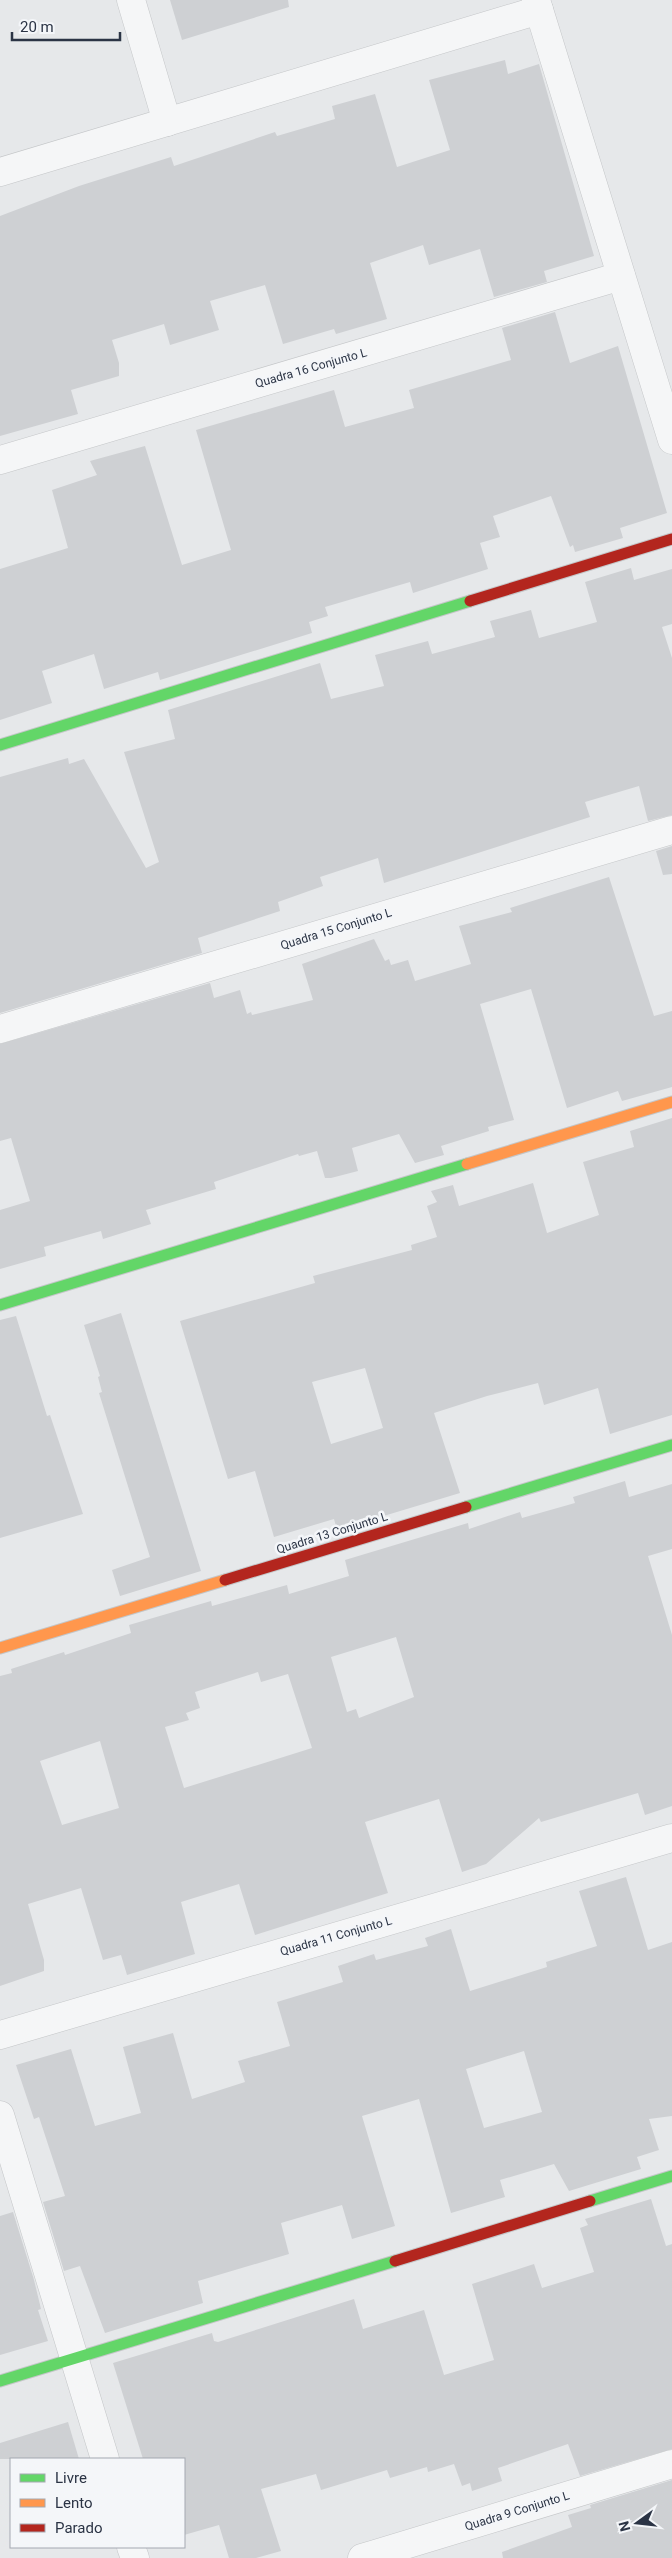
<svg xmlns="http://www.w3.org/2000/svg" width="672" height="2558" viewBox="0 0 672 2558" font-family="Roboto,sans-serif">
	<rect width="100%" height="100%" fill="#e6e8ea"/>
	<!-- building -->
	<g fill="#ced0d3" fill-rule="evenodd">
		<polygon points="170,0 288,0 289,7 182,40"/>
		<polygon points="505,60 508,74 539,64 594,256 544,271 547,282 494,297 480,249 429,265 423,245 370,263 387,319 336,334 334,329 283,344 265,285 210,301 219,330 170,345 164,324 112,340 119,363 119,376 71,390 78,414 0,436 0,216 79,186 171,157 174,166 275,132 277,136 335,119 332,106 375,94 397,167 450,150 429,80"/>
		<polygon points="555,312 570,363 618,346 667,513 620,528 623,538 575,552 573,545 570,547 551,496 493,516 500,537 480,543 488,569 413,593 410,582 325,607 328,616 309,622 312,633 160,680 158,672 104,689 94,654 42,671 52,703 0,720 0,569 68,548 52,490 97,475 90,461 145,446 182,565 231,550 196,430 334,390 345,427 414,408 409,390 511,360 502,328"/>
		<polygon points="631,568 634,580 672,569 672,624 662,627 672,658 672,815 648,821 639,786 585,802 590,817 384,883 378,858 320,877 323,886 278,902 280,911 198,938 202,953 0,1013 0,777 68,758 69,764 84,759 146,868 159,862 124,752 175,739 168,710 320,663 331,699 384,686 375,655 428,641 432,654 495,637 490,621 531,610 539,638 597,622 585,582"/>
		<polygon points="672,846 672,874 663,875 656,851"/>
		<polygon points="609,877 654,1016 672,1011 672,1087 622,1101 618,1091 567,1108 531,989 480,1004 514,1120 488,1127 489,1131 441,1146 444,1155 415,1163 399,1134 352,1148 358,1171 331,1178 325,1178 317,1151 299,1156 298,1154 214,1182 216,1189 146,1210 151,1224 103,1239 101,1231 44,1247 46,1256 0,1269 0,1210 30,1201 11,1138 0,1141 0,1044 210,983 214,998 240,990 247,1014 251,1012 252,1015 313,1000 302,964 374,939 385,961 389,959 391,965 408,960 415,981 471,964 459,926 512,912 510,908"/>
		<path d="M672,1118V1415L610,1434L598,1388L544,1405L538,1383L487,1396L434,1413L460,1493L337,1530L334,1519L274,1537L255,1471L228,1479L180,1321L315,1283L313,1276L412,1250L411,1245L437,1237L427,1206L437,1202L431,1191L453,1185L459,1206L533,1183L547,1233L599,1215L583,1162L634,1147L630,1131ZM365,1368L383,1428L331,1444L312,1382Z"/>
		<polygon points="121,1313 201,1571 120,1596 112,1570 150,1557 99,1393 102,1392 98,1377 100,1376 84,1325"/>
		<polygon points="16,1316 47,1416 50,1415 83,1514 0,1538 0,1320"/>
		<path d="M625,1481L629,1497L672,1484V1549L648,1556L672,1635V1806L645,1815L638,1793L541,1822L539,1818L486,1864L462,1872L439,1799L365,1822L388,1893L255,1935L239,1884L181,1902L195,1954L127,1975L121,1955L103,1960L81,1888L28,1904L44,1960V1971L0,1986V1676L12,1673L11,1669L64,1652L65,1655L131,1633L129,1625L211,1601L212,1606L287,1585L289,1594L349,1576L345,1560L468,1523L469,1529L520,1512L522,1518L575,1503L573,1497ZM396,1637L414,1697L359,1718L356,1709L347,1712L331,1657ZM258,1672L261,1682L288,1674L312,1748L184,1788L165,1727L189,1720L186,1713L200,1708L195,1692ZM100,1741L119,1808L62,1825L40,1761Z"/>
		<path d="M626,1877L648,1950L672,1942V2116L649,2119L659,2150L637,2157L641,2169L569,2191L554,2164L500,2180L505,2197L451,2213L419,2099L362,2116L395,2226L352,2239L342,2205L281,2223L289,2254L198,2281L203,2303L105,2333L80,2266L64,2271L43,2202L65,2196L39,2117L34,2119L16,2065L71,2049L95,2126L141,2113L123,2047L173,2033L192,2099L245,2082L238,2061L290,2046L277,2002L343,1982L338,1966L374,1954L376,1960L428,1946L425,1938L451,1929L470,1991L547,1967L546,1962L597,1946L579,1891ZM524,2051L542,2112L484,2128L466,2069Z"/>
		<polygon points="651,2199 666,2246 672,2244 672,2449 580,2476 568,2444 498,2468 502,2481 472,2491 470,2483 462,2486 454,2464 428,2472 427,2467 390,2478 387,2470 321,2490 316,2474 261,2489 281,2551 256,2558 229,2558 219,2525 184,2535 184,2459 143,2459 113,2363 212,2333 214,2341 218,2342 354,2299 363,2329 424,2310 444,2375 494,2360 472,2284 534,2264 542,2288 594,2272 580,2228 588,2225 585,2219"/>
		<polygon points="13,2212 34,2280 41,2309 38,2310 48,2341 0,2355 0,2216"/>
		<polygon points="68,2422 79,2459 0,2459 0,2443"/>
		<polygon points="672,2480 672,2558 503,2558 502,2552 572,2527 568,2515 591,2508 590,2505"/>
	</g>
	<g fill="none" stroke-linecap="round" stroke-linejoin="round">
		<defs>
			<g id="street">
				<polyline points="131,0 167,122"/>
				<polyline points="536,0 672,440"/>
				<polyline points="0,172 539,10"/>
				<polyline points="0,460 621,276"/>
				<polyline points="0,1029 672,830"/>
				<polyline points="0,2035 672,1838"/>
				<polyline points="0,2115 105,2459"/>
				<polyline points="131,2547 135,2558"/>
				<polyline points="362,2558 672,2464"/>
			</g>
			<g id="fast">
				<polyline points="0,745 470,601"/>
				<polyline points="0,1305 467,1164"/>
				<polyline points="466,1507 672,1445"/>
				<polyline points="590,2201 672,2176"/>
				<polyline points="0,2381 395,2261"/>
			</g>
			<g id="slow">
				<polyline points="467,1164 672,1102"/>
				<polyline points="0,1648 225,1580"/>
			</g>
			<g id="jam">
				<polyline points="470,601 672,539"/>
				<polyline points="225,1580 466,1507"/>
				<polyline points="395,2261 590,2201"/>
			</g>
		</defs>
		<!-- street casing -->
		<use href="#street" stroke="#c4c6c8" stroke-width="29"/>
		<!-- fast casing -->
		<use href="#fast" stroke="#c4c6c8" stroke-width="13"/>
		<!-- slow casing -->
		<use href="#slow" stroke="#c4c6c8" stroke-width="13"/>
		<!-- jam casing -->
		<use href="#jam" stroke="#c4c6c8" stroke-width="13"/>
		<!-- street -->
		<use href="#street" stroke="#f5f6f7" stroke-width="28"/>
		<!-- fast -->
		<use href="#fast" stroke="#63d668" stroke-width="11"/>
		<!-- slow -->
		<use href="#slow" stroke="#ff974d" stroke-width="11"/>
		<!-- jam -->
		<use href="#jam" stroke="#b3261e" stroke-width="11"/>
	</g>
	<g text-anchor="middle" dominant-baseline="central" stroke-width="5" stroke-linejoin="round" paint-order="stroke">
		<!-- street labels -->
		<g font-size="12" fill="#2b3445" stroke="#f4f6f9">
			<text transform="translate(311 368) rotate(-16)">Quadra 16 Conjunto L</text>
			<text transform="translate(336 929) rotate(-17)">Quadra 15 Conjunto L</text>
			<text transform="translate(332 1533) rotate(-17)">Quadra 13 Conjunto L</text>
			<text transform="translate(336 1936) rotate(-16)">Quadra 11 Conjunto L</text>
			<text transform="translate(517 2511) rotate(-17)">Quadra 9 Conjunto L</text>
		</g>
	</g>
	<!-- legend -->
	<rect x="10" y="2458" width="175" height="90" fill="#f4f6f9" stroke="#a4a8b1"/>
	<rect x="20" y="2474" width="25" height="8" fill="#63d668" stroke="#a4a8b1"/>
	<text x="55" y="2483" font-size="15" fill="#2b3445">Livre</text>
	<rect x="20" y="2499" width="25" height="8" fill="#ff974d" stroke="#a4a8b1"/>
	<text x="55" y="2508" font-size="15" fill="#2b3445">Lento</text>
	<rect x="20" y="2524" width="25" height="8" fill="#b3261e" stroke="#a4a8b1"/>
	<text x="55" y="2533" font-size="15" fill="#2b3445">Parado</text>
	<!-- north arrow -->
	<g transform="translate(637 2523) rotate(255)" stroke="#f4f6f9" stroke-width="4" paint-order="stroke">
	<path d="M0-4L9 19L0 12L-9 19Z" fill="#2b3445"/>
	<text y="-8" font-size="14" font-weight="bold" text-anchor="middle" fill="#2b3445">N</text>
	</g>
	<!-- scale -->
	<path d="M12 32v8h108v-8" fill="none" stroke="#2b3445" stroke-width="2.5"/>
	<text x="20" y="32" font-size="15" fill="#2b3445" stroke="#f4f6f9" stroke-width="4" paint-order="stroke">20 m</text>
</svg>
